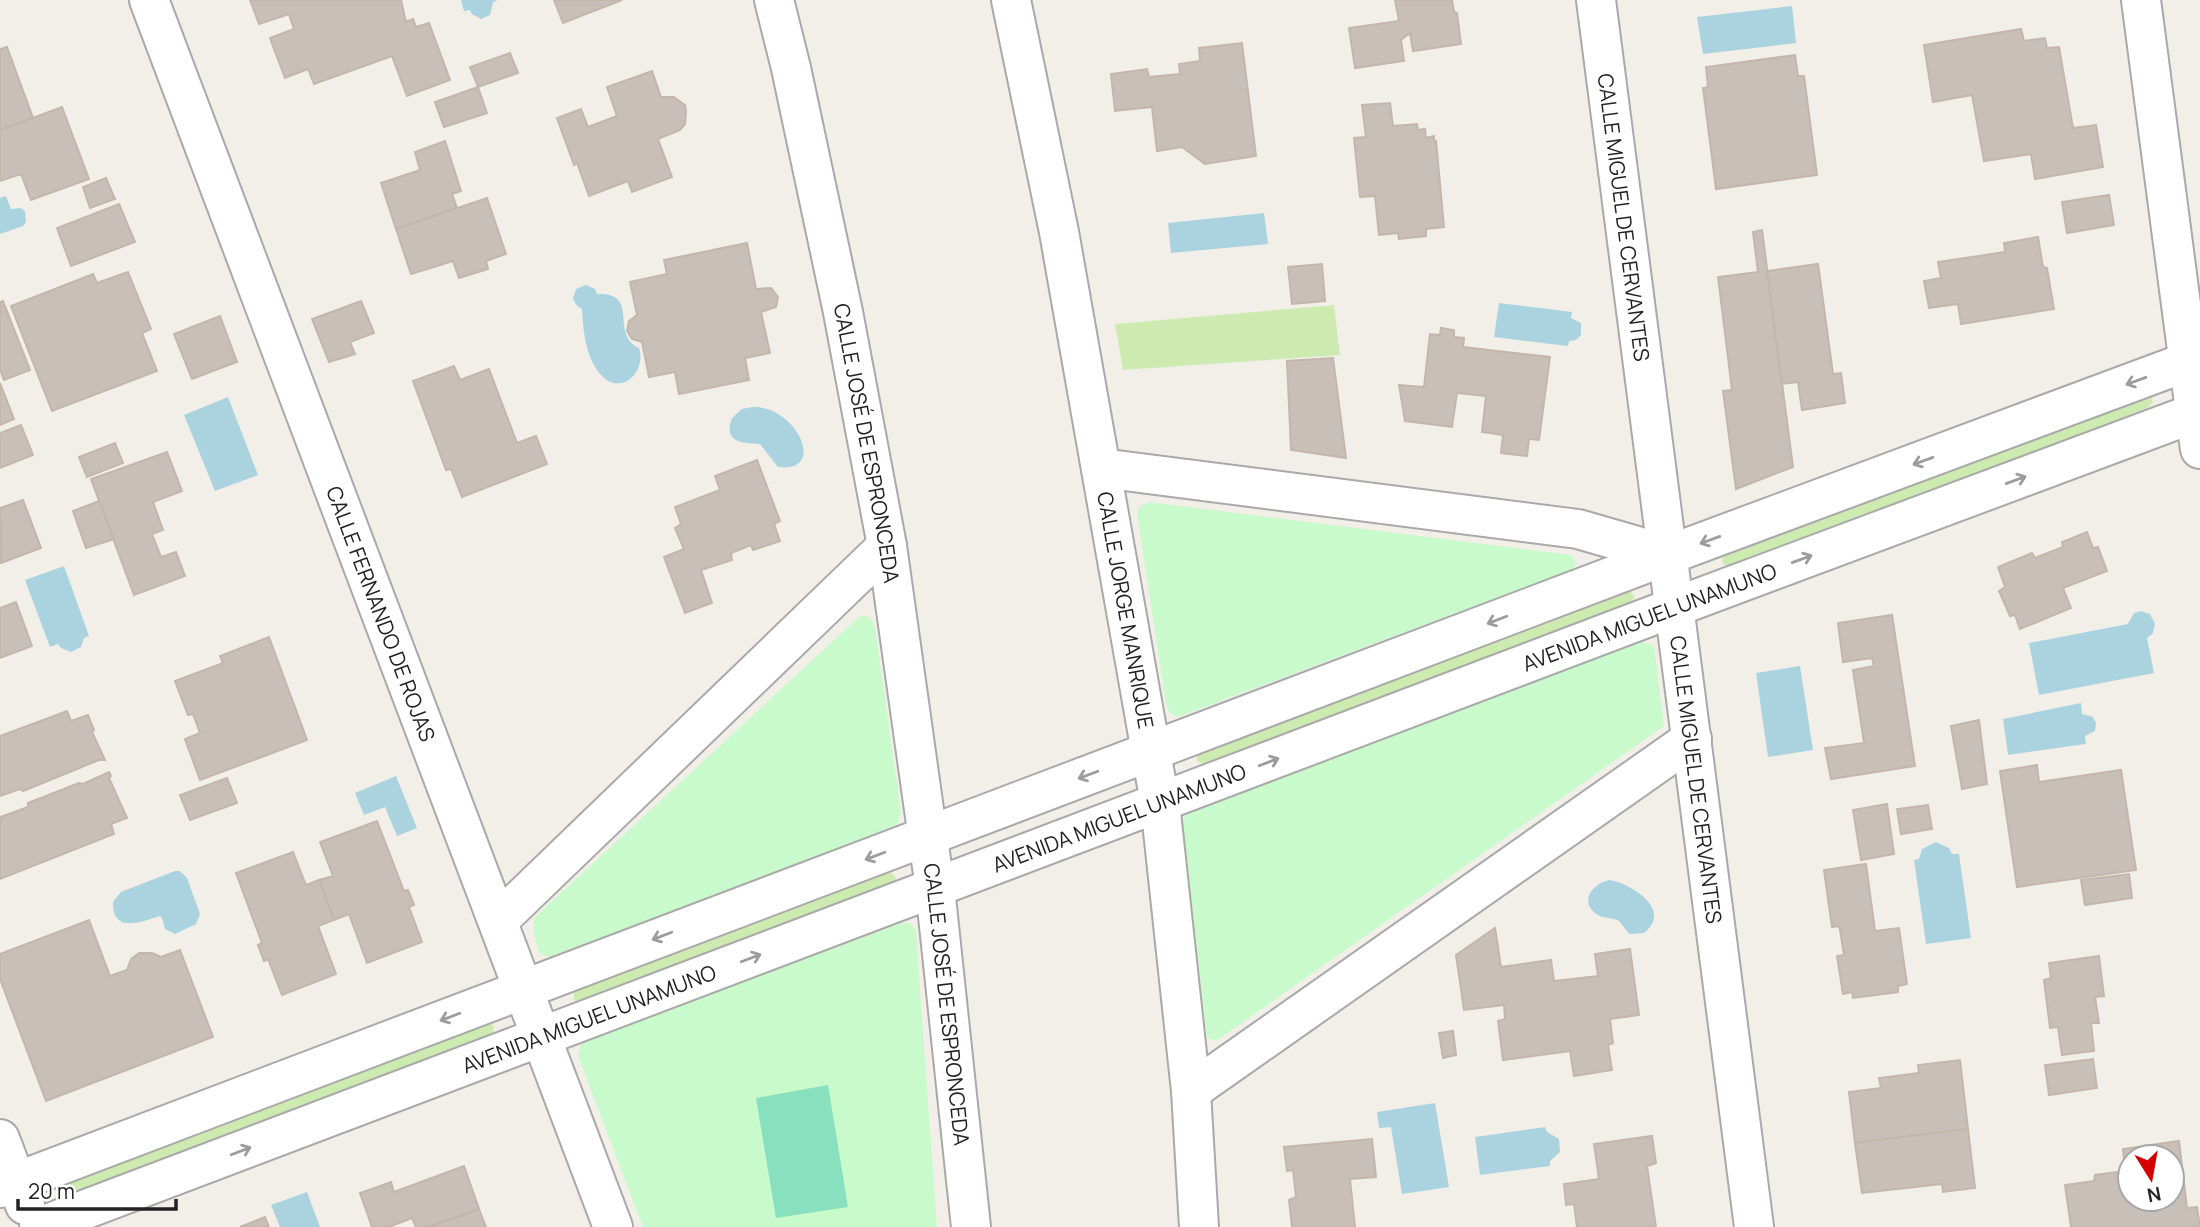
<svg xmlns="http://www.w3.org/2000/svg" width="2200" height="1227" viewBox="0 0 2200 1227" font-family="Manrope,sans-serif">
	<rect width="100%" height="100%" fill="#f2efe9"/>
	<!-- grass -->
	<g fill="#cdebb0">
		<polygon points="1334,305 1340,355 1123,370 1115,324"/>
		<polygon points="2150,395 2153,403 2147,408 1731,567 1726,567 1722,561 1725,553"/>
		<polygon points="1629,590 1635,597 1628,604 1204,764 1197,761 1197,753"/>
		<polygon points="889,871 896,878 895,884 578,1002 574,1000 574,991 578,988"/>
		<polygon points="489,1022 494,1027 493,1034 489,1037 71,1196 67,1196 62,1190 64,1182"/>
	</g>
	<!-- park -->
	<g fill="#c8facc">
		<polygon points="1149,502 1571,555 1576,563 1571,570 1178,717 1170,713 1166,704 1137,513 1139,507"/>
		<path d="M860,616C872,615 874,623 876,634L901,813L897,825L550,957L539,953L534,933V918Z"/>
		<polygon points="1641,641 1654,646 1664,726 1216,1041 1207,1038 1183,823 1186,814"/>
		<path d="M902,923H909L914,927L916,933L937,1227H643L580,1061C577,1051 579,1046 586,1039Z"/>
	</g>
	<!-- pitch -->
	<polygon fill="#88e0be" points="828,1085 848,1207 776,1218 756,1098"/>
	<!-- water -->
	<g fill="#aad3df">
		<polygon points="461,0 498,0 493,2 490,15 481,19 472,14 470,10 464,11"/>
		<polygon points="1792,6 1796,43 1703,54 1697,17"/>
		<polygon points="6,196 11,209 21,208 25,211 26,222 23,226 0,234 0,198"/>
		<polygon points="1264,213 1268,244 1171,253 1168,223"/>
		<path d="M586,285L595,289L597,294C641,292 609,334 639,348C647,372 621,396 602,376C586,359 583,331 582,309L576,305L573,298L576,289Z"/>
		<polygon points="1499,303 1572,312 1571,318 1581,323 1581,335 1576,340 1569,341 1568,346 1494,337"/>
		<polygon points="228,397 258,475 215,491 184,415"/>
		<path d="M752,407C797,405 828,474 778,467L760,444C741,443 723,442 732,418L742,409Z"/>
		<polygon points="64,566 89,636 84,638 81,647 71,652 61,648 58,644 50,647 25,580"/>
		<polygon points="2141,611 2150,614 2155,624 2153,633 2147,638 2154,673 2039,695 2029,643 2128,624 2134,613"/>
		<polygon points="1800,666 1813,750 1768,757 1756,673"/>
		<polygon points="2081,703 2082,714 2093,717 2096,723 2095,731 2085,736 2086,744 2008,755 2003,719"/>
		<polygon points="396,776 417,828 397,836 385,807 364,815 355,793"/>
		<polygon points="1936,842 1949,848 1952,854 1959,854 1971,938 1926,944 1914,860 1919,859 1922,849"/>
		<path d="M175,871H180L187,878L200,914L196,924L175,934L165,929L162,918L160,916C141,922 112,934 113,902L121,892Z"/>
		<path d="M1610,880C1633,884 1673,911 1644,933L1630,934C1625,930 1623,925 1619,921C1613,917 1604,919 1598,915C1578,903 1592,883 1610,880Z"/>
		<polygon points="1435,1103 1449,1187 1402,1194 1391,1127 1379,1128 1377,1112"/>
		<polygon points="1545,1127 1547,1132 1559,1139 1560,1152 1550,1161 1550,1166 1480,1175 1475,1137"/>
		<polygon points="307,1192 320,1227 280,1227 271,1205"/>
	</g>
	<!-- building -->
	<g fill="#c7bfb8" stroke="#c4b6ab" stroke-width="2" fill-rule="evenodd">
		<polygon points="250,0 401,0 406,22 413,19 416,27 429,23 450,80 407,96 392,56 314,84 308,69 285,78 270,38 294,29 289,14 259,24"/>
		<polygon points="554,0 622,0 563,23"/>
		<polygon points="1395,0 1452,0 1454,12 1457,13 1461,44 1413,51 1410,33 1401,40 1404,61 1355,68 1349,28 1399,21"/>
		<polygon points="2021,29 2024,41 2045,38 2047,48 2059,47 2073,128 2096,125 2103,167 2035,179 2031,154 1984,161 1972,95 1933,102 1924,45"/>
		<polygon points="1242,43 1256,156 1205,164 1182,147 1157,151 1152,107 1115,111 1111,74 1147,69 1149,77 1180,74 1179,64 1200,61 1199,48"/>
		<polygon points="7,47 33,118 0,130 0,49"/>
		<polygon points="510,53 518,73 478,87 470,67"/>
		<polygon points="1795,55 1798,76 1804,76 1817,175 1716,189 1703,88 1708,87 1706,67"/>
		<polygon points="652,71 661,97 674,97 685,105 686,111 685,124 680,130 658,139 672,177 632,192 628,181 589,196 577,163 574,165 557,118 581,109 588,127 617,116 607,87"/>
		<polygon points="478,87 487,113 444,127 435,102"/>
		<polygon points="1390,103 1393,126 1417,124 1418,130 1425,129 1426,138 1434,136 1434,141 1436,141 1444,227 1426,229 1426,236 1399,239 1398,233 1379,235 1375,196 1360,197 1354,138 1366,137 1362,105"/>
		<polygon points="62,107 89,179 31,200 21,174 0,181 0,130"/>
		<polygon points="445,141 461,191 452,194 457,208 396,229 381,183 420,170 415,152"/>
		<polygon points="106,178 115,199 90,208 83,187"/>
		<polygon points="2109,195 2114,225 2067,233 2062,202"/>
		<polygon points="487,198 506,254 486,261 488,269 459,278 453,261 411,274 396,229"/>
		<polygon points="119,204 135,242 71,266 57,228"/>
		<polygon points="1762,230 1793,467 1736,489 1723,391 1732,390 1718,277 1758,272 1753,232"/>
		<polygon points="2038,237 2043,267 2047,268 2054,309 1961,324 1958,304 1929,308 1924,281 1941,278 1938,262 2005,252 2004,243"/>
		<polygon points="747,243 756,289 771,288 778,297 776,307 761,312 770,353 745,358 749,380 679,394 675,372 649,377 642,342 632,339 627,331 629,321 637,315 630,282 667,274 664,260"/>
		<polygon points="1322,264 1325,301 1292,304 1288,267"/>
		<polygon points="1818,264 1833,374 1841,373 1845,403 1802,410 1798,382 1782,384 1767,271"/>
		<polygon points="128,272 151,329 142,333 157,371 52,411 11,306 93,274 97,283"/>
		<polygon points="3,301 30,370 4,380 0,369 0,302"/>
		<polygon points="361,301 374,333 350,342 355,354 329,362 312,319"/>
		<polygon points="220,316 237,362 192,379 174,334"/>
		<polygon points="1441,328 1454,330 1454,337 1464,338 1463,347 1550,357 1539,440 1529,439 1527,456 1501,453 1503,435 1482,432 1486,396 1457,393 1452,427 1405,421 1399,385 1424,387 1430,334 1440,335"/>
		<polygon points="1333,358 1346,458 1291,450 1287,361"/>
		<polygon points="454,366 460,380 489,369 517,443 536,436 547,464 462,497 451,469 446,470 413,381"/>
		<polygon points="0,383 14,419 0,425"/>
		<polygon points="21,425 33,455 0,468 0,433"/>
		<polygon points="115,443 123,463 87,477 79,457"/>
		<polygon points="167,452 182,491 153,502 163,530 152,534 161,557 176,552 185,576 134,595 91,479"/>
		<polygon points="757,460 780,521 774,524 780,541 753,550 751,545 731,553 732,560 701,570 712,603 685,613 664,557 684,549 675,528 681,524 675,507 720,490 715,476"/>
		<polygon points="23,500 41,548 1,563 0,508"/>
		<polygon points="99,501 114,539 86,548 73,511"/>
		<polygon points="2087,532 2093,548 2098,547 2107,571 2063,588 2071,608 2020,629 2015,615 2010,616 1999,591 2005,587 1998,567 2032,553 2035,558 2063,547 2062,542"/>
		<polygon points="16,602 32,646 0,658 0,608"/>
		<polygon points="1892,615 1915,766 1831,779 1825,748 1864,743 1853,670 1874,666 1872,658 1843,662 1838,623"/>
		<polygon points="269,637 307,740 200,780 185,739 200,733 193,714 188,715 175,681 223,663 220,656"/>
		<polygon points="67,711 71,721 88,715 94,730 92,732 105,760 99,760 23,791 20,789 0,796 0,736"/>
		<polygon points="1979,720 1987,784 1962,789 1951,726"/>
		<polygon points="2037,765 2039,782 2121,770 2136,870 2017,887 2000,771"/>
		<polygon points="109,772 111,776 109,778 127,818 111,824 114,834 0,879 0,817 28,807 28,803 79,783 83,784"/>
		<polygon points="227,778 237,803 190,820 180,795"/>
		<polygon points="1887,804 1894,854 1861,860 1853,810"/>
		<polygon points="1928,805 1932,829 1901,834 1897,809"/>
		<polygon points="377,821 404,891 408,890 414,905 409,907 422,942 367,963 349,914 334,920 319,880 333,876 320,842"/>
		<polygon points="293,852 306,885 319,880 334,920 318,926 336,974 282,995 268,959 264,961 258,945 262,943 236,873"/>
		<polygon points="1866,864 1875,931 1899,928 1907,984 1898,986 1898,992 1853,998 1852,992 1843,994 1837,956 1844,955 1840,930 1839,926 1832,927 1824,870"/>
		<polygon points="2129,874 2132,898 2085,905 2081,880"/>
		<polygon points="89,920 110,976 127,970 131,959 139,953 152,953 161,957 180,950 213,1037 46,1101 0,979 0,954"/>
		<polygon points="1495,928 1501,967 1551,960 1554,981 1598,976 1595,954 1630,949 1639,1015 1610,1019 1613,1043 1608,1045 1612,1070 1574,1076 1570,1051 1503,1060 1498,1021 1505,1019 1504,1005 1464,1010 1456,955"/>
		<polygon points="2099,956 2104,996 2095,997 2099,1023 2091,1023 2094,1051 2062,1055 2058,1027 2050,1028 2044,980 2051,978 2049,963"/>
		<polygon points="1453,1031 1456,1055 1443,1058 1439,1033"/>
		<polygon points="2093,1059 2097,1088 2049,1095 2045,1065"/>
		<polygon points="1960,1060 1968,1129 1855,1143 1849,1092 1881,1088 1879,1078 1919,1073 1918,1065"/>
		<polygon points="1968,1129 1975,1188 1943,1192 1942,1184 1862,1193 1855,1143"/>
		<polygon points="1652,1136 1656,1163 1647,1166 1656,1227 1577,1227 1574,1204 1566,1205 1564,1184 1599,1179 1594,1144"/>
		<polygon points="1372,1139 1376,1177 1350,1179 1355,1227 1292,1227 1289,1200 1296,1197 1293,1170 1287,1171 1284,1147"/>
		<path d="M2179,1141L2187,1208L2197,1207L2200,1227H2071L2065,1185L2094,1181L2095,1175L2125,1171L2123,1149ZM2130,1157H2172V1199H2130Z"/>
		<polygon points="464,1166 479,1209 429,1227 416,1227 412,1218 389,1227 372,1227 360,1193 391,1182 394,1192"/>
		<polygon points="479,1209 486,1227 429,1227"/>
		<polygon points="265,1217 269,1227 240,1227"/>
	</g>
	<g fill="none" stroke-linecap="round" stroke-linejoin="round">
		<defs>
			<g id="street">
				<path id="s1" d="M149,0L613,1227"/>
				<path id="s2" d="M774,0L791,68L843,312L887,546L935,888L971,1227"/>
				<path id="s3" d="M1011,0L1059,232L1160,803L1191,1091L1199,1227"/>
				<path id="s4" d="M1596,0L1754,1227"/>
				<polyline points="2141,0 2200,449"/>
				<polyline points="1101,468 1578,529 1668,555"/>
				<polyline points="498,921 887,546"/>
				<polyline points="1191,1091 1692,739"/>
				<polyline points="0,1139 25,1205"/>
				<polyline points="0,1188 1668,555 2200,357"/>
				<path id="s5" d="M39,1227L1675,607L2200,411"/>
			</g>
		</defs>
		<!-- street casing -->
		<use href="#street" stroke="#a9a9a9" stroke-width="42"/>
		<!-- street -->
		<use href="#street" stroke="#fff" stroke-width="38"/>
	</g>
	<!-- one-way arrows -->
	<defs><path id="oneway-shaft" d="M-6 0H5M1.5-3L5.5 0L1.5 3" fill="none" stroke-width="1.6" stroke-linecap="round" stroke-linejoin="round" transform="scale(1.75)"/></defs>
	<g stroke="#9c9c9c">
		<use href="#oneway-shaft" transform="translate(2136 381) rotate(160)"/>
		<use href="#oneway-shaft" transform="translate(1923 461) rotate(160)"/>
		<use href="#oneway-shaft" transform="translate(2016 480) rotate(-20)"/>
		<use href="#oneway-shaft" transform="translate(1710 540) rotate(160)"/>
		<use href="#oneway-shaft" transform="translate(1802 559) rotate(-20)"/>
		<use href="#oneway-shaft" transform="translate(1497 620) rotate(159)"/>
		<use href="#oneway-shaft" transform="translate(1269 762) rotate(-21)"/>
		<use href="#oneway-shaft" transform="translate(1088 775) rotate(159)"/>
		<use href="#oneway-shaft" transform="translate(875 856) rotate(159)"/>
		<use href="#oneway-shaft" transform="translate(662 936) rotate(159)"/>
		<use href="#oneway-shaft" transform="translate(751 958) rotate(-21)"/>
		<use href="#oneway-shaft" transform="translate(450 1017) rotate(159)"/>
		<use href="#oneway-shaft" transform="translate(241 1151) rotate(-21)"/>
	</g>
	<g text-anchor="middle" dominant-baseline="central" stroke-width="5" stroke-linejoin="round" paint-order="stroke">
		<!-- street labels -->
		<g font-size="21" fill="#222" stroke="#fff">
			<text stroke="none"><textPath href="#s4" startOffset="219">CALLE MIGUEL DE CERVANTES</textPath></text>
			<text stroke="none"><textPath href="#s2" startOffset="453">CALLE JOSÉ DE ESPRONCEDA</textPath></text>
			<text stroke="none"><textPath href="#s3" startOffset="621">CALLE JORGE MANRIQUE</textPath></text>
			<text stroke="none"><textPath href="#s1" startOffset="656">CALLE FERNANDO DE ROJAS</textPath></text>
			<text stroke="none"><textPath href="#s5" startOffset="1722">AVENIDA MIGUEL UNAMUNO</textPath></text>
			<text stroke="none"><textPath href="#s4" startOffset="786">CALLE MIGUEL DE CERVANTES</textPath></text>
			<text stroke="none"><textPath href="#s5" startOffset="1155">AVENIDA MIGUEL UNAMUNO</textPath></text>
			<text stroke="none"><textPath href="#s2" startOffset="1020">CALLE JOSÉ DE ESPRONCEDA</textPath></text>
			<text stroke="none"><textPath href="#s5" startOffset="588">AVENIDA MIGUEL UNAMUNO</textPath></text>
		</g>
	</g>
	<!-- north arrow -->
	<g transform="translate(2151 1178) rotate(169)"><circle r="33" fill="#ffffff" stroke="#a7a7a7" stroke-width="2"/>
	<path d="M0-5L12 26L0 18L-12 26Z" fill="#d40000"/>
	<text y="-10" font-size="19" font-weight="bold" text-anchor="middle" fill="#222222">N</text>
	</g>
	<!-- scale -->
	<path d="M18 1199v10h158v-10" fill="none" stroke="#222222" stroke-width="3.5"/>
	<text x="28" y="1199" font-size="21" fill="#222222" stroke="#ffffff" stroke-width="5" paint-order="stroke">20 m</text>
</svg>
